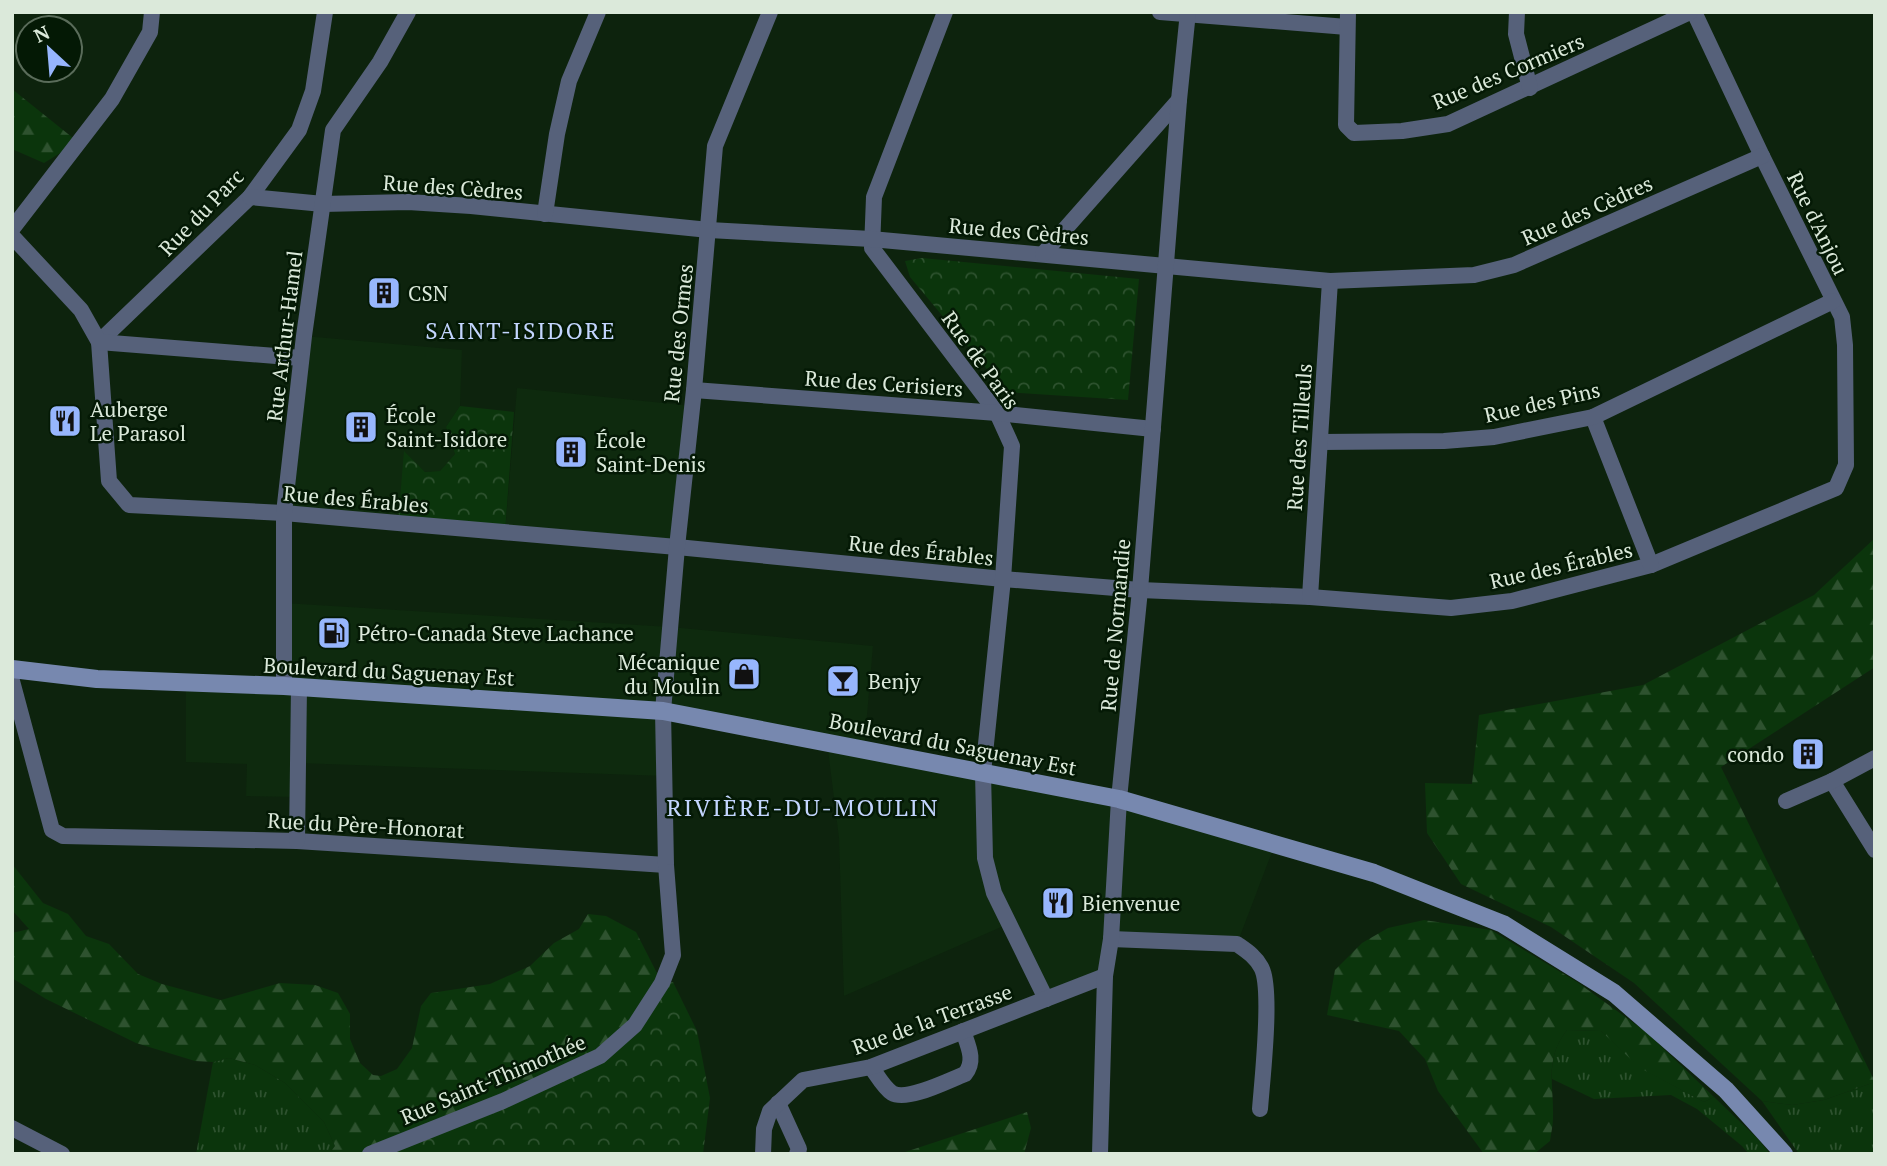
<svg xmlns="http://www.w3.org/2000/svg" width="1887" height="1166" viewBox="0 0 1887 1166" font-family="'PT Serif',serif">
	<defs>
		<pattern id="grass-tufts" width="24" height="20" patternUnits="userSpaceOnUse" patternTransform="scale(1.75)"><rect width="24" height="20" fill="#0b350c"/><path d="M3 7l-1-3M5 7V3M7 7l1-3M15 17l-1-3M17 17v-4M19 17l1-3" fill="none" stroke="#2e522f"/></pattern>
		<pattern id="forest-firs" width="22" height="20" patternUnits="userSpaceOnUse" patternTransform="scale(1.75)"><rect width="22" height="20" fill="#0b350c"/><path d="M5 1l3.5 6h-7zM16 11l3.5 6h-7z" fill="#2e522f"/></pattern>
		<pattern id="park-crowns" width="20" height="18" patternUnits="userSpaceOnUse" patternTransform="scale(1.75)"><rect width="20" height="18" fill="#0b350c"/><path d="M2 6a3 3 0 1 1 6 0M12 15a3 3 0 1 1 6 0" fill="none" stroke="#2e522f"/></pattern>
	</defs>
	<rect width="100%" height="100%" fill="#0d230d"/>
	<!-- built -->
	<g fill="#0e2a0e">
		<polygon points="304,336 462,350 460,406 446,427 455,454 440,471 425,472 405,452 398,523 284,513"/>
		<polygon points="517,388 692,406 677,547 505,532"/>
		<polygon points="284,603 670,627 873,646 864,750 1275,844 1237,944 1111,939 1105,976 1046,999 1008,924 844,996 839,838 827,742 664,711 665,776 298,763 297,797 246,796 247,764 186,762 186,683 284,686"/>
	</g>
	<!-- grass -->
	<g fill="url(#grass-tufts)">
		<path d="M1567,1030L1601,1031L1641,1068L1704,1102L1714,1097L1758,1139L1770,1154H1749L1742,1146L1697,1109L1671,1095L1594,1099L1552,1079C1551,1061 1555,1045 1567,1030Z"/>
		<polygon points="229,1058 255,1065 285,1083 324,1122 335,1146 329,1154 196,1154 213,1062"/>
		<polygon points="1875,1082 1875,1154 1799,1154 1762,1101 1792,1105 1824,1100"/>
	</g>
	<!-- forest -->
	<g fill="url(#forest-firs)">
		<polygon points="12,89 78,142 44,163 12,149"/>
		<polygon points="1875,538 1875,667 1721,767 1875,1082 1824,1100 1792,1105 1762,1101 1634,983 1551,927 1461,884 1427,833 1425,783 1472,784 1479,715 1643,685 1814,595"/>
		<polygon points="12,864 43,903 68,914 86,936 109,944 138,974 162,984 221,1000 280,983 315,985 338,993 350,1014 350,1039 360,1063 373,1075 381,1076 397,1069 412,1048 421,1006 431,993 490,984 530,966 554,943 579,929 588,914 606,916 636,932 662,983 600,1056 370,1154 329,1154 335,1146 324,1122 285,1083 255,1065 229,1058 213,1062 195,1061 136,1043 46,999 12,978 12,933 29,929 12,910"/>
		<path d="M1424,920L1491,930L1577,982L1646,1032L1714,1097L1704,1102L1640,1068L1601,1031L1567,1030C1544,1060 1554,1083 1553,1118C1553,1126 1551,1133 1550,1141L1534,1154H1484L1438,1091L1425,1059L1399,1031L1327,1015L1335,970L1362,943L1388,928Z"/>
		<polygon points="1027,1112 1031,1128 1024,1154 899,1154"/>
	</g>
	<!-- park -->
	<g fill="url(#park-crowns)">
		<polygon points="922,258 1139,279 1128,400 1006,392 910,277 905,261"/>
		<polygon points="460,406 514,412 505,532 398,523 404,451 425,472 440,471 455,454 446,427"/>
		<polygon points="673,982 697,1031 710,1098 703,1154 370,1154 600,1056 662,983"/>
	</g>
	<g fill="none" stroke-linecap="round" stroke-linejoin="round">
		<!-- street -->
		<g stroke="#56617a" stroke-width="16">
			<polyline points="325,12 313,91 299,130 250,197 99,342 109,481 129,505 284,513 398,523 677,547 1003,579 1140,590 1310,597 1451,608 1512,601 1651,565 1836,488 1846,465 1845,345 1842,317 1762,156 1694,12"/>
			<polyline points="945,12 874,197 872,248 997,413 1012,446 1003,579 983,773 985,858 994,893 1046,999"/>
			<polyline points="1160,12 1347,27"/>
			<polyline points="1348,12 1346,125 1354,133 1402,131 1448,124 1690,12"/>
			<polyline points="1517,12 1516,34 1530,88"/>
			<polyline points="250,197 323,204 408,202 471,206 709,230 871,239 1330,281 1474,275 1514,265 1762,156"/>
			<polyline points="545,214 557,134 569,81 598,12"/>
			<polyline points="12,229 112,99 150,32 152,12"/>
			<polyline points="12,236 81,310 99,342 301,358"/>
			<polyline points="1043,254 1179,100"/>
			<polyline points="694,390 997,413 1153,429"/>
			<polyline points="1593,417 1651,565"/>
			<polyline points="1320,442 1444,441 1494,437 1593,417 1833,301"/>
			<polyline points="1310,597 1330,281"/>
			<polyline points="12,681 52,830 63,836 297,841 666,865"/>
			<polyline points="284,686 284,513 304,336 333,130 380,62 408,12"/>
			<polyline points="1832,781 1875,850"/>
			<polyline points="1786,801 1832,781 1875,758"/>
			<polyline points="297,841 299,687"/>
			<path d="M1111,939L1237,944C1247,951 1255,956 1261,967C1273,987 1262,1081 1260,1109"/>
			<path d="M871,1067C877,1075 884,1088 892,1093C907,1102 949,1080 965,1074C976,1061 968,1046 963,1031"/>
			<polyline points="778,1103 799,1149 797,1154"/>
			<polyline points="12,1128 62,1154"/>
			<polyline points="370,1154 503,1101 600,1056 635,1025 662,983 673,955 666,865 663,711 677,547 694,390 715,146 770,12"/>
			<polyline points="763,1154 764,1129 770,1111 803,1080 871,1067 1105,976"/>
			<polyline points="1100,1154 1105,976 1111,939 1119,799 1140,590 1179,100 1188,12"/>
		</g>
		<!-- secondary -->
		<polyline stroke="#7788af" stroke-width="18" points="12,669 97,679 284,686 663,711 1119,799 1374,873 1503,924 1614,993 1726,1090 1784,1154"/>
	</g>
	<!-- icons -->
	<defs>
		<symbol id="building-square" viewBox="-11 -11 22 22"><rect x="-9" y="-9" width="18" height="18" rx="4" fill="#97b6fd" stroke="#041905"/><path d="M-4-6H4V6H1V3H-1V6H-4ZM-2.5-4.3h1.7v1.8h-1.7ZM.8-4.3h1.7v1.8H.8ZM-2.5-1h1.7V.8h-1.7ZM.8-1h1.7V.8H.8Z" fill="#111"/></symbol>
		<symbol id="restaurant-square" viewBox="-11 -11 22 22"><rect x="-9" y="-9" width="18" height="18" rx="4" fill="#97b6fd" stroke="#041905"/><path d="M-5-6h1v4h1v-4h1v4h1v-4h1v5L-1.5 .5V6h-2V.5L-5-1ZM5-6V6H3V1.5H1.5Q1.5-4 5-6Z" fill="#111"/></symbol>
		<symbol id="fuel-square" viewBox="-11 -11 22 22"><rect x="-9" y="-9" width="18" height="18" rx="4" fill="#97b6fd" stroke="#041905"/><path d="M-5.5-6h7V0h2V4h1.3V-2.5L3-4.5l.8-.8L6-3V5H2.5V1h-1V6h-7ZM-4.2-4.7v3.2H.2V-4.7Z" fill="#111"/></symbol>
		<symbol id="shop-square" viewBox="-11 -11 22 22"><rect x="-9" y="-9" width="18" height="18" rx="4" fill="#97b6fd" stroke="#041905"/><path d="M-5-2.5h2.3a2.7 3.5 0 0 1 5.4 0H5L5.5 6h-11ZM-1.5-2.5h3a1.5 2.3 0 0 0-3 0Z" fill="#111"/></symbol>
		<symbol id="bar-square" viewBox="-11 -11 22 22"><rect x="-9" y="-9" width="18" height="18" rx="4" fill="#97b6fd" stroke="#041905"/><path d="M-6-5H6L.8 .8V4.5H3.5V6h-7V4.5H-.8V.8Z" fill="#111"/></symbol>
	</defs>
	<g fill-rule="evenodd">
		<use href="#building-square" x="365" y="274" width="38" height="38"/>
		<use href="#restaurant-square" x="46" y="402" width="38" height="38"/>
		<use href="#building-square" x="342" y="408" width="38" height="38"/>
		<use href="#building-square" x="552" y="433" width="38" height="38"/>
		<use href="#fuel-square" x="315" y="614" width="38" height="38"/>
		<use href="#shop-square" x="725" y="655" width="38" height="38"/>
		<use href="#bar-square" x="824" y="662" width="38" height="38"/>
		<use href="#building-square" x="1789" y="735" width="38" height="38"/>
		<use href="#restaurant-square" x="1039" y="884" width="38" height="38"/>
	</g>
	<g text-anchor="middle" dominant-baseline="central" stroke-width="5" stroke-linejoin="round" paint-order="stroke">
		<!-- street labels -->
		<g font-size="21" fill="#dbe9da" stroke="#041905">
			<text transform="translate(1508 71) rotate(-23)">Rue des Cormiers</text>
			<text transform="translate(453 187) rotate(4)">Rue des Cèdres</text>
			<text transform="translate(1587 210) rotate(-24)">Rue des Cèdres</text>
			<text transform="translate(201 212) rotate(-46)">Rue du Parc</text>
			<text transform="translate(1818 223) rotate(64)">Rue d'Anjou</text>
			<text transform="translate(1019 231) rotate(5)">Rue des Cèdres</text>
			<text transform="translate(678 333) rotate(-84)">Rue des Ormes</text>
			<text transform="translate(284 336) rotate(-83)">Rue Arthur-Hamel</text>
			<text transform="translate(981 360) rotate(54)">Rue de Paris</text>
			<text transform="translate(884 383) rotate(4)">Rue des Cerisiers</text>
			<text transform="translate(1542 402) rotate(-13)">Rue des Pins</text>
			<text transform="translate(1299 437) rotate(-86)">Rue des Tilleuls</text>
			<text transform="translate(356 499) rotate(5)">Rue des Érables</text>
			<text transform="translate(921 550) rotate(6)">Rue des Érables</text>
			<text transform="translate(1561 565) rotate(-13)">Rue des Érables</text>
			<text transform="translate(1115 625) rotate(-85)">Rue de Normandie</text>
			<text transform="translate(389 671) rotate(3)">Boulevard du Saguenay Est</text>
			<text transform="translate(953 744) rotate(11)">Boulevard du Saguenay Est</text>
			<text transform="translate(366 825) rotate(3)">Rue du Père-Honorat</text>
			<text transform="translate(932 1019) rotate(-20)">Rue de la Terrasse</text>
			<text transform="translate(493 1079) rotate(-23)">Rue Saint-Thimothée</text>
		</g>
		<!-- poi labels -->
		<g font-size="21" fill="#dbe9da" stroke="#041905" text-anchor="start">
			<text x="408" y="293">CSN</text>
			<text x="90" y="409">Auberge<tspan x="90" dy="24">Le Parasol</tspan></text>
			<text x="386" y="415">École<tspan x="386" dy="24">Saint-Isidore</tspan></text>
			<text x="596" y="440">École<tspan x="596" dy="24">Saint-Denis</tspan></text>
			<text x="358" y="633">Pétro-Canada Steve Lachance</text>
			<text x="720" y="662" text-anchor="end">Mécanique<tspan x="720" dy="24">du Moulin</tspan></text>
			<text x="868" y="681">Benjy</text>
			<text x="1784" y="754" text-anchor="end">condo</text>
			<text x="1082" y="903">Bienvenue</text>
		</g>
		<!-- neighbourhood labels -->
		<g font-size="23" letter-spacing="2" fill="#c3d5fe" stroke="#041905">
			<text x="521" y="330">SAINT-ISIDORE</text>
		</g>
		<!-- quarter labels -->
		<g font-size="24" letter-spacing="2" fill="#c3d5fe" stroke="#041905">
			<text x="803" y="807">RIVIÈRE-DU-MOULIN</text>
		</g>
	</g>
	<!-- border -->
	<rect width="1887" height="1166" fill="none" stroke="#dbe9da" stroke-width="28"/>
	<!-- north arrow -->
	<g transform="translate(49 49) rotate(334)"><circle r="33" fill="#041905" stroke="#5a6c5a" stroke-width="2"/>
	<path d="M0-5L12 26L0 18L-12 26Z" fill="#97b6fd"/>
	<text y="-10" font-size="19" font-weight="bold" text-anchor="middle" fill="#dbe9da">N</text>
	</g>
</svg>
